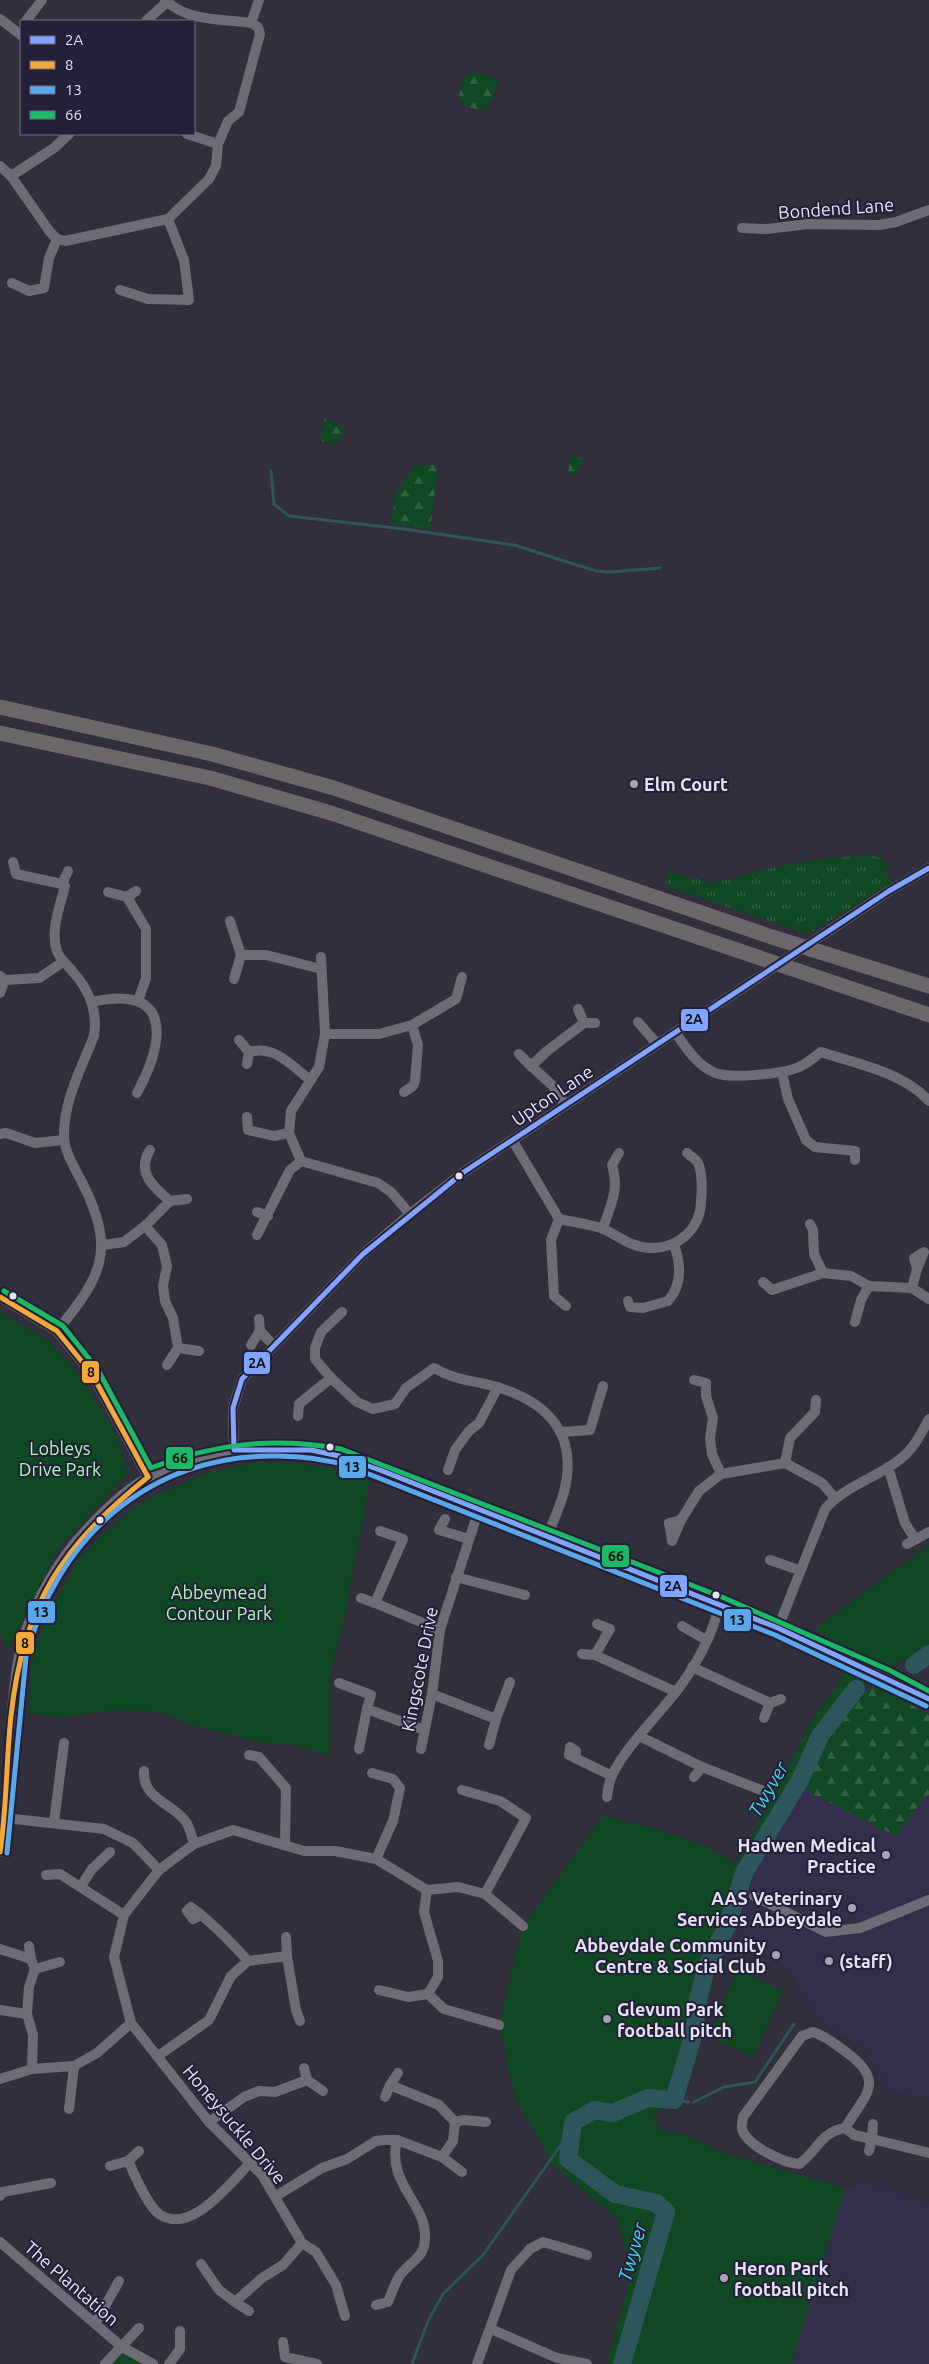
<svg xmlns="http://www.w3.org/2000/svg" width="929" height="2364" viewBox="0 0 929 2364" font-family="Ubuntu,sans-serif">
	<defs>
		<pattern id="grass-tufts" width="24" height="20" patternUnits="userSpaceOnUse" patternTransform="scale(1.25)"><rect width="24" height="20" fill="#0f4822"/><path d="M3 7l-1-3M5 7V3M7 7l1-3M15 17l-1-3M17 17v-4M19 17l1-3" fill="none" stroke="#326243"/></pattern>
		<pattern id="forest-firs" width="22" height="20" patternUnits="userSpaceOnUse" patternTransform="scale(1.25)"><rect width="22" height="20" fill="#0f4822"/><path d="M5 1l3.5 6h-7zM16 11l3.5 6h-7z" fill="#326243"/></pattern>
	</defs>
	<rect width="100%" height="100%" fill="#312f3c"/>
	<!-- built -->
	<g fill="#332f4b">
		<polygon points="886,1677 929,1699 929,2099 882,2089 881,2074 862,2048 822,2022 798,1991 797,1977 727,1926 744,1873 800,1780 820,1736 856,1689"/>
		<polygon points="860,2181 929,2202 929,2364 791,2364 845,2188 853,2187"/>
	</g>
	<!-- grass -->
	<polygon fill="url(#grass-tufts)" points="871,855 881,858 890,866 884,870 891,883 808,934 666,886 668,872 713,883 775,867 819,859"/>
	<!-- forest -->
	<g fill="url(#forest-firs)">
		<polygon points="480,73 498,79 492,100 484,111 465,106 459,95 466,74"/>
		<polygon points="325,418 345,430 334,446 320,440"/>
		<polygon points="571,455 583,459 576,475 568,473"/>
		<polygon points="415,465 436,465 438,469 430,530 391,524 396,492"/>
		<polygon points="878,1685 929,1715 929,1795 925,1796 896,1836 801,1788 823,1739 859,1693"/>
	</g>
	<!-- park -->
	<g fill="#0f4822">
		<polygon points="0,1312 46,1339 78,1372 114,1430 128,1473 57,1550 8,1650 0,1633"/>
		<path d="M256,1462C299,1462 329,1466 370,1479L345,1615L329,1678V1756L296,1745L263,1743L198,1727L159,1712L121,1710L62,1717L28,1713L33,1654L42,1627L76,1563L100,1537L140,1503L204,1474Z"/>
		<polygon points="929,1545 929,1650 890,1667 845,1648 815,1629"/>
		<path d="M852,1661L886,1677L856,1689L820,1736L800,1780L744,1873L727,1926L706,1968L678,2100L654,2112L658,2129L694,2138L721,2152L845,2188L791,2364H607L632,2271L617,2218L553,2165L515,2096L499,2025L523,1926L603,1816C649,1827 698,1838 737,1864L813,1718L832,1694Z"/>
		<polygon points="737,1970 783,1991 753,2057 709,2037"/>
		<polygon points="122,2347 153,2364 105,2364"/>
	</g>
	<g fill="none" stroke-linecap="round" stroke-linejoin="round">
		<!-- stream -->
		<g stroke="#2c555c" stroke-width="3">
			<polyline points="271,471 274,504 289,516 404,529 514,545 596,571 610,572 660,568"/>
			<polyline points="674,2100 689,2102"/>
			<polyline points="694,2102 724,2087 755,2082 794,2024"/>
			<polyline points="412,2364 428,2321 443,2294 483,2255 563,2142 573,2122"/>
		</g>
		<!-- river -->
		<g stroke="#2c555c" stroke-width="18">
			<polyline points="914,1665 929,1654"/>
			<polyline points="622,2364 666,2212 656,2203 615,2194 568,2159 573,2122 594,2110 613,2113 648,2098 674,2100 694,2033 698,2000 706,1968 727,1926 744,1873 800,1780 820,1736 856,1689"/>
		</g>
		<!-- minor -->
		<g stroke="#6c6b76" stroke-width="10">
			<path d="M165,0C189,23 222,18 251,23L258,27L260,34L239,112L228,121L218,144L216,166L209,179L168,219"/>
			<polyline points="0,19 21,35"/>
			<polyline points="26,21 42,0"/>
			<polyline points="146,21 167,2"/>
			<polyline points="251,23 259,0"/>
			<polyline points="187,134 218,144"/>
			<polyline points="0,166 11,176 50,232 57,239 65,241 168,219 184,260 189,300 148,299 120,290"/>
			<polyline points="11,176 54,148 69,134"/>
			<polyline points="742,228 767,229 808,224 879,225 896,222 929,210"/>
			<polyline points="12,283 29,291 44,288 49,258 57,239"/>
			<polyline points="13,862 16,874 62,884"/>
			<polyline points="108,892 127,897 146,929 146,978 138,1001"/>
			<polyline points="127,897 136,891"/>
			<polyline points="230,921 241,955 266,955 321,969"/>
			<polyline points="321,957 325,1034 319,1067 291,1111 289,1133 301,1161 378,1183 391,1192 410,1214"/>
			<polyline points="0,976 5,980 39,978 63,962"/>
			<polyline points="234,979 241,955"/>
			<polyline points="0,993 5,980"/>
			<path d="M92,1002C173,984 165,1041 137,1093"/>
			<polyline points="638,1022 657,1044"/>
			<polyline points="584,1023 595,1023"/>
			<path d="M675,1032C686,1048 697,1065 715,1073C731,1079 783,1074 799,1067C807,1064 814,1057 821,1052C857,1064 903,1072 929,1101"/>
			<polyline points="325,1034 379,1034 412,1025 456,999 462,977"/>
			<polyline points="239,1040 249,1052 247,1064"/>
			<path d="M249,1052C275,1045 291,1065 310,1080"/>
			<polyline points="519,1054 531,1066"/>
			<polyline points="782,1072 788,1099 806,1140 815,1147 855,1151 855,1160"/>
			<polyline points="404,1092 413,1086 415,1081 418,1045 412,1025"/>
			<polyline points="566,1105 552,1085 531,1066 547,1051 584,1023 578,1009"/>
			<polyline points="247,1117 248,1130 274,1136 289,1133"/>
			<polyline points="0,1134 6,1133 35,1143 64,1140"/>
			<polyline points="513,1141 559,1219 551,1240 554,1296 566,1306"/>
			<path d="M150,1150C136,1172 153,1187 170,1201"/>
			<polyline points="257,1212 268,1216"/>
			<path d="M559,1219C573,1222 588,1224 601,1228C612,1232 621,1240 632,1244C664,1257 700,1237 701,1202C702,1190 703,1174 698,1163C696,1159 690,1156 687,1153"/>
			<polyline points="810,1224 813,1230 814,1254 823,1273"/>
			<polyline points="145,1226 162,1245 167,1266 163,1286 165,1301 173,1318 178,1348 167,1365"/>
			<path d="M603,1229C610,1205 620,1191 612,1165L619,1153"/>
			<polyline points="257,1235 290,1170 301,1161"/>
			<polyline points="103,1245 124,1242 145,1226 170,1201 187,1199"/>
			<polyline points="763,1282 772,1290 823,1273 851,1276 869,1286 912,1288 929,1299"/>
			<polyline points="912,1288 917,1269 914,1258 924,1252 917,1269"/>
			<polyline points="0,1297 57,1331 92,1374 148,1477"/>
			<path d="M628,1301L630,1307L643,1308L668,1301C682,1285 681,1264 674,1245"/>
			<path d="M342,1312L321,1332L315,1348V1359L331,1378L357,1402L373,1409L395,1404L406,1388L434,1368C458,1382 475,1380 500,1388C551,1404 578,1437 564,1492C560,1507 553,1521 548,1535"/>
			<polyline points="259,1319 260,1331"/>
			<polyline points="855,1322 861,1300 869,1286"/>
			<path d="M57,1331C102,1276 116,1251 83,1184C76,1170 65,1153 64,1138C63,1102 81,1069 94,1036C98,1011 90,991 73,972C68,965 60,960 57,951C50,931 60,906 65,886L62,884L68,871"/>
			<polyline points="251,1345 260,1331 273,1345"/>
			<polyline points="178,1348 199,1351"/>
			<polyline points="694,1380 706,1383 706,1396 713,1418 710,1438 712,1454 721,1474"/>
			<polyline points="298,1416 299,1404 331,1378"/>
			<polyline points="562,1432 590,1430 603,1386"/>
			<polyline points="234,1450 233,1408 242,1379 363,1254 410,1214 464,1172 889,891 929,868"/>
			<polyline points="785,1463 790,1438 815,1412 816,1400"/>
			<polyline points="888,1467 905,1523 915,1539"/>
			<polyline points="448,1470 455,1450 469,1431 479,1423 498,1387"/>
			<polyline points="445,1519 439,1530 469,1539"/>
			<polyline points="380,1531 403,1539 375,1603 440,1630"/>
			<polyline points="672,1540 669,1523 681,1520"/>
			<polyline points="672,1541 681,1520 699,1491 721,1474 785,1463 822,1483 835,1498"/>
			<polyline points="907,1544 929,1532"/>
			<polyline points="770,1560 799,1570"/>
			<polyline points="456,1577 525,1595"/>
			<polyline points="361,1598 375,1603"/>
			<polyline points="597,1624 610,1629 595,1655 676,1692"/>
			<polyline points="682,1626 706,1640"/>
			<path d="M778,1628L825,1509C847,1483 885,1476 908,1452C917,1443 923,1430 929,1419"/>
			<polyline points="582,1654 595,1655"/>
			<polyline points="692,1667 770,1703 781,1699"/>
			<polyline points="339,1683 371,1695 367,1709 424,1730"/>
			<polyline points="432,1694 496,1719 489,1745"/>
			<polyline points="764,1718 770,1703"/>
			<polyline points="496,1719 510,1682"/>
			<polyline points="639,1736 702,1767 694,1777"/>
			<polyline points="359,1749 367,1709"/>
			<polyline points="421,1749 432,1694 440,1630 479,1509"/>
			<polyline points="249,1755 259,1757 286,1788 285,1845"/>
			<polyline points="576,1759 576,1751 570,1747 569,1755 612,1776"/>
			<polyline points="702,1767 761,1790"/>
			<path d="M144,1771C142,1799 174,1804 186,1822C190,1828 192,1837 194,1844"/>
			<polyline points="372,1773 393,1779 400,1788 393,1821 376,1859"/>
			<polyline points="462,1790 500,1801 526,1818 485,1894"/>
			<path d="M607,1797C608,1790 609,1781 612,1775C628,1744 654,1720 675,1693C694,1669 714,1634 719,1604"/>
			<polyline points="5,1818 104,1829 133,1843 159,1870"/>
			<polyline points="54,1822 64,1743"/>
			<path d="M0,1852C11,1787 7,1721 19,1656C27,1616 52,1570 78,1539C98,1517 122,1491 149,1477C204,1447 276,1442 337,1455C351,1458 366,1465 380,1470L778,1628L886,1677L929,1699"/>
			<polyline points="46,1875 60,1874 124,1915"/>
			<polyline points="81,1886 92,1869 110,1852"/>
			<polyline points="427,1890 424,1912 438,1961 438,1977 428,1994 444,2009 499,2025"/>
			<polyline points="754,1896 826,1932 860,1928 929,1900"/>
			<path d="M201,1915L193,1919L187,1911L191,1907C213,1923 230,1941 248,1961"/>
			<polyline points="286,1937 287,1956"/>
			<polyline points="29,1946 31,1959 35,1969 29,1987 27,2014 33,2035 32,2069 74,2066 97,2053 131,2023"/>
			<polyline points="0,1949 31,1959"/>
			<polyline points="35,1969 60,1962"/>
			<polyline points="379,1990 408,1997 428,1994"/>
			<polyline points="0,2010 27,2014"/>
			<path d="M813,2032C826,2036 836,2045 846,2052C886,2081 866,2094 845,2128C820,2132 818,2151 799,2164C784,2163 747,2146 742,2129C741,2126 743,2121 743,2117L802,2036Z"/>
			<polyline points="158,2056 209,2020 231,1976 248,1961 287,1956 296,2010 300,2021"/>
			<polyline points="304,2068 307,2080"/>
			<polyline points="398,2073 390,2085 439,2105 455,2122 453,2141 442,2157"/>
			<polyline points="0,2079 32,2069"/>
			<polyline points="385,2097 390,2085"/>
			<polyline points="69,2109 74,2066"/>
			<polyline points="209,2122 244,2097 259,2091 275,2092 307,2080 323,2091"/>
			<polyline points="455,2122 464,2120 486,2122"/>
			<polyline points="873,2124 872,2139 929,2153"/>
			<polyline points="845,2128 854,2135 872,2139 869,2151"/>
			<polyline points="128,2161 139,2151"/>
			<path d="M110,2166L128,2161C135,2175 147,2205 159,2214C191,2236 230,2183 251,2162"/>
			<polyline points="0,2196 3,2192 51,2183"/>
			<polyline points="276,2196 322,2168 347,2159 376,2141 385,2140 397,2140 442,2157 462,2172"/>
			<polyline points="0,2242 122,2347 153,2364"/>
			<polyline points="201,2264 219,2290 235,2302 262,2278 283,2265 302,2243"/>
			<polyline points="235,2302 249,2311"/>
			<path d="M376,2305L388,2302C392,2293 395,2281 401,2274C412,2260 425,2258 425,2237C426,2203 386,2183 397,2140"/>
			<polyline points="345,2316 336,2285 316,2252 302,2243 262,2175 209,2122 131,2023 114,1957 124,1915 159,1870 194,1844 233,1830 304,1851 335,1851 376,1859 427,1890 458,1887 485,1894 523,1926"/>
			<polyline points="95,2324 119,2281"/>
			<polyline points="491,2329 557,2358 587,2364"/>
			<polyline points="283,2342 285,2357 317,2364"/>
			<polyline points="105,2364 139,2328"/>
			<polyline points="169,2364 180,2349 180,2331"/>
			<polyline points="477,2364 511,2270 530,2249 543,2242 587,2255"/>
		</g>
		<!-- highway -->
		<g stroke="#6d666a" stroke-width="15">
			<polyline points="0,707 212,754 334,788 772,937 929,986"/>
			<polyline points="0,733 210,778 331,813 929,1015"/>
		</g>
		<defs>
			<polyline id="bus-1" points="929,868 889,891 464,1172 363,1254 242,1379 233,1408 234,1450 311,1450 339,1456 380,1470 778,1628 929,1699"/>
			<g id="bus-2">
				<polyline points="0,1297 57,1331 92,1374 148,1477"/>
				<path d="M0,1852C7,1807 6,1761 11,1716C23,1604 62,1546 148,1477"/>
			</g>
			<path id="bus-3" d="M7,1853L26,1657C56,1538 150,1454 276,1456C301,1456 327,1459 351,1467L775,1635L926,1706"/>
			<path id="bus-4" d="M4,1291L63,1326L98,1370L151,1468C214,1443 275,1437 341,1449L722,1597L889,1670L929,1691"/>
		</defs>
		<!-- bus-1 casing -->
		<use href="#bus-1" stroke="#232037" stroke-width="9"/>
		<!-- bus-2 casing -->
		<use href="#bus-2" stroke="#232037" stroke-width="9"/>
		<!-- bus-3 casing -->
		<use href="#bus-3" stroke="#232037" stroke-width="9"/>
		<!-- bus-4 casing -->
		<use href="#bus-4" stroke="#232037" stroke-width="9"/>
		<!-- bus-1 -->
		<use href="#bus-1" stroke="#80a4ff" stroke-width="5"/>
		<!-- bus-2 -->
		<use href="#bus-2" stroke="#f2a83b" stroke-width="5"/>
		<!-- bus-3 -->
		<use href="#bus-3" stroke="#5aa8eb" stroke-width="5"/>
		<!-- bus-4 -->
		<use href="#bus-4" stroke="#1ab867" stroke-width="5"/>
	</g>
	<!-- markers -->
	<g fill="#a5a3b2" stroke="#232037" stroke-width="2">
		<circle cx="634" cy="784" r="5"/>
		<circle cx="886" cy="1855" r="5"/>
		<circle cx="852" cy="1908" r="5"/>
		<circle cx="776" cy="1955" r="5"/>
		<circle cx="829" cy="1961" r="5"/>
		<circle cx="607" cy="2019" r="5"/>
		<circle cx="724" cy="2278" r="5"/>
	</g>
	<g fill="#e4e2f2" stroke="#232037" stroke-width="2">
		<circle cx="459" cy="1176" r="4.5"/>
		<circle cx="13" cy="1296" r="4.5"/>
		<circle cx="330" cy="1447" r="4.5"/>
		<circle cx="100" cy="1520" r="4.5"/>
		<circle cx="716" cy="1595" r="4.5"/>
	</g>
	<g text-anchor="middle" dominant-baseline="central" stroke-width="4" stroke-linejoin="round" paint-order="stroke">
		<!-- street labels -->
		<g font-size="18" fill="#e4e2f2" stroke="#232037">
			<text transform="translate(836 208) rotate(-4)">Bondend Lane</text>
			<text transform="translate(552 1095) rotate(-34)">Upton Lane</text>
			<text transform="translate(419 1669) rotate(-79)">Kingscote Drive</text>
			<text transform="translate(235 2124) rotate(50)">Honeysuckle Drive</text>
			<text transform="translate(72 2283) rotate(41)">The Plantation</text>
		</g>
		<!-- poi labels -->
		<g font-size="18" font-weight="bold" fill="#e4e2f2" stroke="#232037" text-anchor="start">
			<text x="644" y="784">Elm Court</text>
			<text x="876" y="1845" text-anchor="end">Hadwen Medical<tspan x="876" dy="21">Practice</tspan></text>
			<text x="842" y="1898" text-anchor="end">AAS Veterinary<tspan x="842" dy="21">Services Abbeydale</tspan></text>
			<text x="766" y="1945" text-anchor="end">Abbeydale Community<tspan x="766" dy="21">Centre &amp; Social Club</tspan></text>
			<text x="839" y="1961">(staff)</text>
			<text x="617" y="2009">Glevum Park<tspan x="617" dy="21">football pitch</tspan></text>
			<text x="734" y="2268">Heron Park<tspan x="734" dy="21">football pitch</tspan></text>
		</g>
		<!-- park labels -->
		<g font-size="18" fill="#a7fcb4" stroke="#232037">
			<text x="60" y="1448">Lobleys<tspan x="60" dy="21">Drive Park</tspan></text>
			<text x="219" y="1592">Abbeymead<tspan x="219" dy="21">Contour Park</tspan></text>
		</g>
		<!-- water labels -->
		<g font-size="19" font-style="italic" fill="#3bdaeb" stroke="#232037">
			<text transform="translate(768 1789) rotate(-60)">Twyver</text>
			<text transform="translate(632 2252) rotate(-74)">Twyver</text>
		</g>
	</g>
	<g stroke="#232037" stroke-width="2">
		<rect x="680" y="1008" width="29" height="24" rx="5" fill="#80a4ff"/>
		<rect x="243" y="1351" width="28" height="24" rx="5" fill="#80a4ff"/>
		<rect x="81" y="1360" width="19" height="24" rx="5" fill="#f2a83b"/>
		<rect x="165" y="1446" width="29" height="24" rx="5" fill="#1ab867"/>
		<rect x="338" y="1455" width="29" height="24" rx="5" fill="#5aa8eb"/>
		<rect x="601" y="1544" width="29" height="24" rx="5" fill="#1ab867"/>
		<rect x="659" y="1574" width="29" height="24" rx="5" fill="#80a4ff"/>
		<rect x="27" y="1600" width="29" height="24" rx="5" fill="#5aa8eb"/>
		<rect x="723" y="1608" width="29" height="24" rx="5" fill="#5aa8eb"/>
		<rect x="15" y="1631" width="20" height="24" rx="5" fill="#f2a83b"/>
	</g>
	<g font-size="14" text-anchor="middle" font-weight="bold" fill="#111">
		<text x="694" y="1024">2A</text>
		<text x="257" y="1368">2A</text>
		<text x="91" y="1377">8</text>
		<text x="180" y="1463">66</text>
		<text x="352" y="1472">13</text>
		<text x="616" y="1561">66</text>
		<text x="673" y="1591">2A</text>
		<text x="41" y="1617">13</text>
		<text x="737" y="1625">13</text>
		<text x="25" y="1648">8</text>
	</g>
	<!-- legend -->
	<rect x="20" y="20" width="175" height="115" fill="#232037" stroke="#706e82"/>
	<rect x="30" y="36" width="25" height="8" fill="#80a4ff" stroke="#706e82"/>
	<text x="65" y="45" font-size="15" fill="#e4e2f2">2A</text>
	<rect x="30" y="61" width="25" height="8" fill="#f2a83b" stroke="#706e82"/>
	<text x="65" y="70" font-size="15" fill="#e4e2f2">8</text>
	<rect x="30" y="86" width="25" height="8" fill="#5aa8eb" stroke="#706e82"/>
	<text x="65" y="95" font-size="15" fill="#e4e2f2">13</text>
	<rect x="30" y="111" width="25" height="8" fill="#1ab867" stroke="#706e82"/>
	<text x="65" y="120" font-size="15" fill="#e4e2f2">66</text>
</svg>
